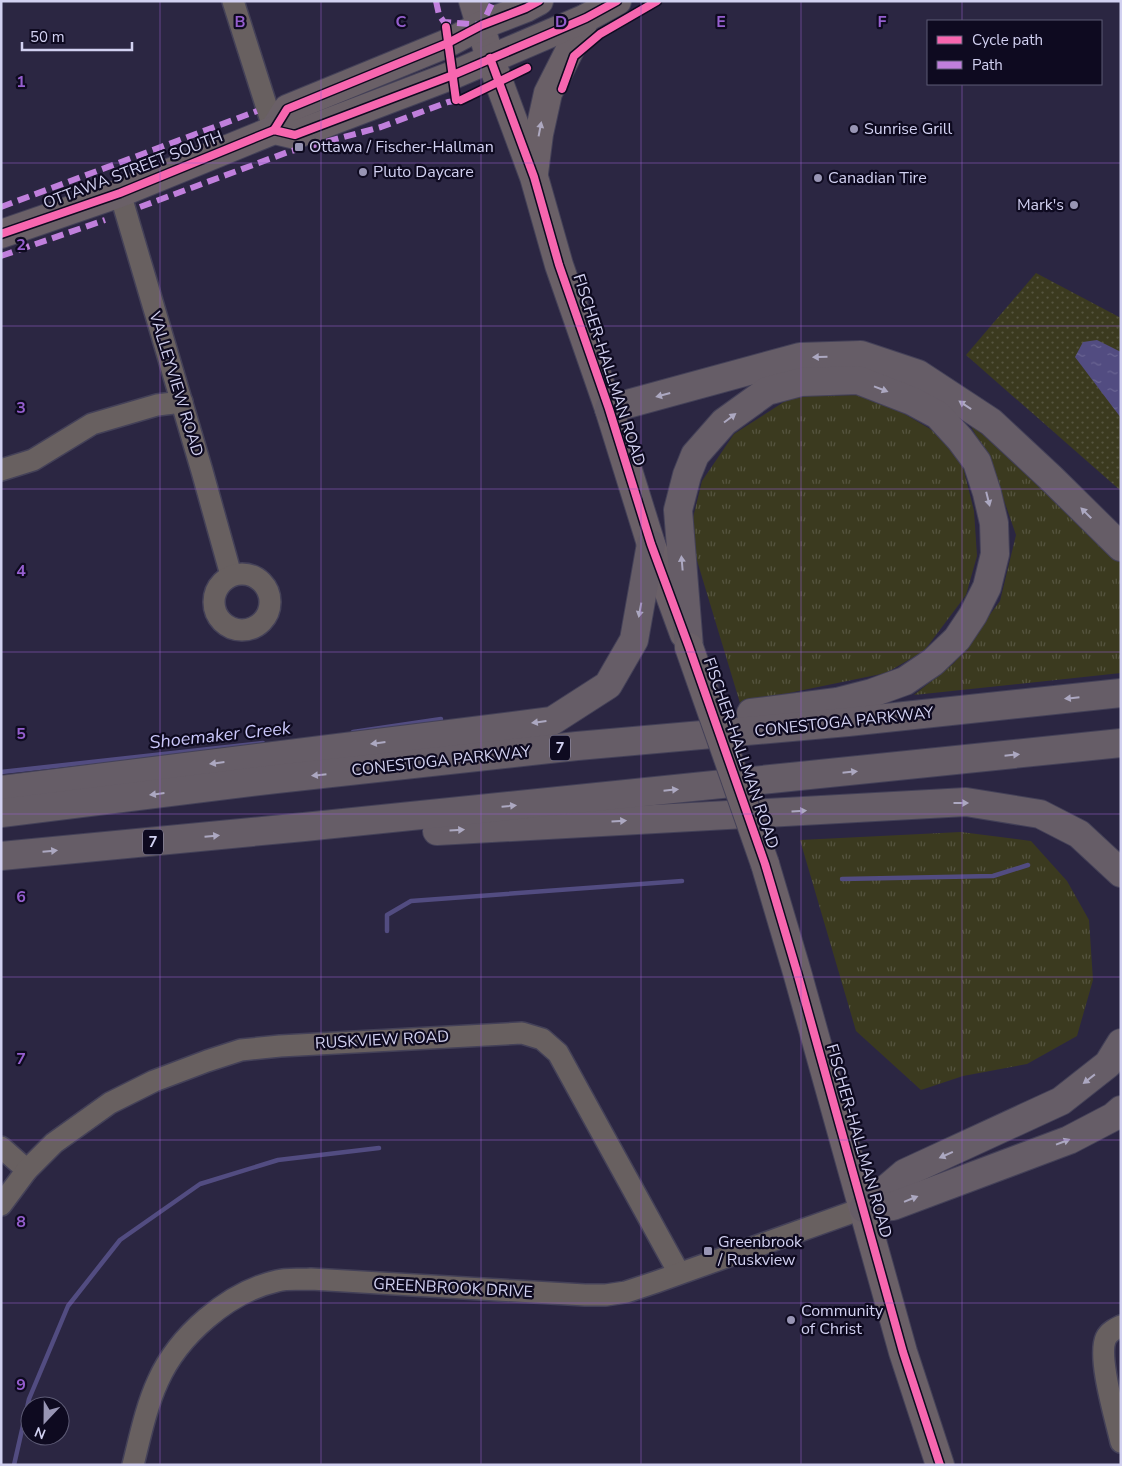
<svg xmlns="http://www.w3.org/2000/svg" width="1122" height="1466" viewBox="0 0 1122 1466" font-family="'Nunito Sans',sans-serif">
	<defs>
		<pattern id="grass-tufts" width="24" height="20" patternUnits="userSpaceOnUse" patternTransform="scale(1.25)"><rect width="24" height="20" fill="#3b3a1f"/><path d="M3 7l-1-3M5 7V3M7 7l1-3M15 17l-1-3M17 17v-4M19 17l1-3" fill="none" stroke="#565540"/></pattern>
		<pattern id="park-dots" width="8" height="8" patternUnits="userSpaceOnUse" patternTransform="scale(1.25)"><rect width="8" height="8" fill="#3b3a1f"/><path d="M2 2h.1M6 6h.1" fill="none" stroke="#565540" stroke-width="1.8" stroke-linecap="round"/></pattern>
		<pattern id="water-ripples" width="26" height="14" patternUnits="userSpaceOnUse" patternTransform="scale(1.25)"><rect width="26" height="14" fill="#524c81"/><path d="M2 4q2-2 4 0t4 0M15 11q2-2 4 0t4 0" fill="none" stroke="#6a6593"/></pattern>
	</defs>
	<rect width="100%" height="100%" fill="#2b2642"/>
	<!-- grass -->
	<g fill="url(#grass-tufts)">
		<polygon points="872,395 944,437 963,467 974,511 977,556 966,595 924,651 886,673 740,703 689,534 702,481 734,434 793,396"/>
		<polygon points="968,421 1121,560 1121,673 914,695 954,663 1000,601 1016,535 991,463"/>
		<polygon points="961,832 1031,841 1067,881 1089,920 1093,980 1077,1036 1027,1064 963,1076 921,1090 856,1031 800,840"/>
	</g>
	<!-- park -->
	<polygon fill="url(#park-dots)" points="1036,273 1121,318 1121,491 966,355"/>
	<!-- water -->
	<polygon fill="url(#water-ripples)" points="1097,340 1121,352 1121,418 1075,357 1083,342"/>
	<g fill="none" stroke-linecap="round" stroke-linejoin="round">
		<!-- stream -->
		<g stroke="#524c81" stroke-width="4.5">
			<polyline points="353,732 441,719"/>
			<polyline points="1,772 263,743"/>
			<polyline points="842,879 993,876 1028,865"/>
			<polyline points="387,931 387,915 411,901 682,881"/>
			<polyline points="14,1465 29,1399 68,1306 120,1240 200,1184 278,1160 379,1148"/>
		</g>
		<defs>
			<g id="minor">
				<polyline points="233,1 274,130"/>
				<polyline points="120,193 202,471 231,575"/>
				<polyline points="1,470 33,460 92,424 157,405 182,402"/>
				<circle cx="242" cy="602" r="28"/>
				<polyline points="1,1147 27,1170"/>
				<polyline points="1,1205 27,1170 54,1143 110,1103 154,1081 207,1061 241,1050 280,1046 522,1033 542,1039 558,1053 679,1273"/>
				<path d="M1121,1326C1115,1329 1109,1332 1106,1338C1097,1357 1116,1420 1121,1442"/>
				<path d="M133,1465C140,1437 146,1407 158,1381C178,1336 228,1292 277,1281C288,1278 300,1280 311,1279L585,1295H606L626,1292L656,1282L864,1208"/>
			</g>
			<g id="major">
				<polyline points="473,1 490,58 534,177 559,265 609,409 651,544 684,634"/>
				<polyline points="274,130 287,109 448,43 482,25 526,8 539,1"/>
				<polyline points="534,173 539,134 548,93 586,18"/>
				<polyline points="1,234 120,193 274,130 295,135 453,75 586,18 617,1"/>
				<polyline points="765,864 797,972 903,1352 940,1465"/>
			</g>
			<g id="highway">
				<polyline points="609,409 800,357 861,355 918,374 991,422 1051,478 1121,547"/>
				<polyline points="689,647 678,510 687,475 695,455 724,422 767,391 801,382 858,380 912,401 938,415 960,439 977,462 987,493 994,523 995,554 987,587 973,615 957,639 933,662 905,681 872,693 837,702 751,713"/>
				<polyline points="1,790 552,721 608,685 634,640 651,544"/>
				<polyline points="1,813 276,779 577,746 848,722 1121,693"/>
				<polyline points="437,831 966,802 1040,814 1079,834 1121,873"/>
				<polyline points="1,856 304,827 1121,743"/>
				<polyline points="864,1208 905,1173 1061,1101 1108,1064 1121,1043"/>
				<polyline points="864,1208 893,1206 1069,1140 1113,1117 1121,1110"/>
			</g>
		</defs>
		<!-- minor casing -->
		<use href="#minor" stroke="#444158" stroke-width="24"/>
		<!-- major casing -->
		<use href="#major" stroke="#444158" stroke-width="30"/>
		<!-- highway casing -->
		<use href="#highway" stroke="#444158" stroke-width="30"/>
		<!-- minor -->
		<use href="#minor" stroke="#686060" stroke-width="21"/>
		<!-- major -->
		<use href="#major" stroke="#6a6067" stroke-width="28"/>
		<!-- highway -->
		<use href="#highway" stroke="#665d67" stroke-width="28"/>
		<defs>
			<polyline id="major-bridge" points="689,647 765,864"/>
		</defs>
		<!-- major-bridge casing -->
		<use href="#major-bridge" stroke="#444158" stroke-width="30" stroke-linecap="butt"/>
		<!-- major-bridge -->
		<use href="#major-bridge" stroke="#6a6067" stroke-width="28"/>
		<!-- quiet -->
		<g stroke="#c07fdc" stroke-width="6" stroke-dasharray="12 6" stroke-linecap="butt">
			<polyline points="436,1 439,15 444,22 482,25 493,1"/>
			<polyline points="1,207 257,111"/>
			<polyline points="140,207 288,152 381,127 448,102 461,100"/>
			<polyline points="1,256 105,220"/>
		</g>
		<defs>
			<g id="cycleway">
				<polyline points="446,27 456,100"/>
				<polyline points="490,58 534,177 559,265 609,409 651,544 689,647 765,864 797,972 903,1352 940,1465"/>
				<polyline points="562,89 574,56 600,34 657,1"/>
				<polyline points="461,100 527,68"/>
				<polyline points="274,130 287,109 448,43 482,25 526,8 539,1"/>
				<polyline points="1,234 120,193 274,130 295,135 453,75 586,18 617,1"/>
			</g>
		</defs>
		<!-- cycleway casing -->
		<use href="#cycleway" stroke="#0e0a20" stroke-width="11"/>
		<!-- cycleway -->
		<use href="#cycleway" stroke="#f766af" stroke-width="8"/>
	</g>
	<!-- one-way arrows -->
	<defs><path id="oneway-solid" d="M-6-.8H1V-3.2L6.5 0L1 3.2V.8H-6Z" transform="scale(1.25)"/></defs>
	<use fill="#aea9c1" href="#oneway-solid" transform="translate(540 129) rotate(-79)"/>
	<g fill="#aca8c1">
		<use href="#oneway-solid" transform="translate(820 357) rotate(178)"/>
		<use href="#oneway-solid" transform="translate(881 389) rotate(21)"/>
		<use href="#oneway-solid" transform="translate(663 395) rotate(165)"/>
		<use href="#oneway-solid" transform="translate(965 405) rotate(-146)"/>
		<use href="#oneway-solid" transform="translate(730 418) rotate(-37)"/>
		<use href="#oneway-solid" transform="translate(988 499) rotate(76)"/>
		<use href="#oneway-solid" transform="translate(1086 513) rotate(-135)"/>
		<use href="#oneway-solid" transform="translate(682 563) rotate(-95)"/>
		<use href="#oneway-solid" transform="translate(640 610) rotate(100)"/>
		<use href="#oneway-solid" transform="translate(1072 698) rotate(174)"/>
		<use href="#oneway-solid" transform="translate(539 722) rotate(173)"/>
		<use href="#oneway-solid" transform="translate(378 743) rotate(173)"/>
		<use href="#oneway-solid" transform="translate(1012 755) rotate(-6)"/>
		<use href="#oneway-solid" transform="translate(217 763) rotate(173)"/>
		<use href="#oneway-solid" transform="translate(850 772) rotate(-6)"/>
		<use href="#oneway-solid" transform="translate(319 775) rotate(174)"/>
		<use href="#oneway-solid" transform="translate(671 790) rotate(-6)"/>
		<use href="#oneway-solid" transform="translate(157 794) rotate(173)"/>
		<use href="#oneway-solid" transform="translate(961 803)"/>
		<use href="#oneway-solid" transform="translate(509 806) rotate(-6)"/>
		<use href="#oneway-solid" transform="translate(799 811) rotate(-3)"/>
		<use href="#oneway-solid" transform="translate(619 821) rotate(-3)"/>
		<use href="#oneway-solid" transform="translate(457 830) rotate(-3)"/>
		<use href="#oneway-solid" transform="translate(212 836) rotate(-5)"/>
		<use href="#oneway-solid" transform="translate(50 851) rotate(-5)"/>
		<use href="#oneway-solid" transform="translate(1089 1079) rotate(142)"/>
		<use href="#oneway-solid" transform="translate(1063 1142) rotate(-21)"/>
		<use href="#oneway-solid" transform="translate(946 1155) rotate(156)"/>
		<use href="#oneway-solid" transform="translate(911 1199) rotate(-22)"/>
	</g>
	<!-- grid -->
	<path fill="none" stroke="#955ece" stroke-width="1" stroke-opacity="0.55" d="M160,1V1465M321,1V1465M481,1V1465M641,1V1465M801,1V1465M962,1V21M962,84V1465M1,163H1121M1,326H1121M1,489H1121M1,652H1121M1,814H1121M1,977H1121M1,1140H1121M1,1303H1121"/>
	<!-- markers -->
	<g fill="#9895b4" stroke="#0e0a20" stroke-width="2">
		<circle cx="854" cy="129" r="5"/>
		<rect x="294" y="142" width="10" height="10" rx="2.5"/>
		<circle cx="363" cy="172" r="5"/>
		<circle cx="818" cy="178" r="5"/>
		<circle cx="1074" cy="205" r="5"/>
		<rect x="703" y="1246" width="10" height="10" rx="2.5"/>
		<circle cx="791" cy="1320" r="5"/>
	</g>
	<g text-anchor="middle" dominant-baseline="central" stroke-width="4.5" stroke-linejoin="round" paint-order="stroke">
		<!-- shield labels -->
		<g fill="#0e0a20" stroke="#9795b2" stroke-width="1">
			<rect x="550" y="735.5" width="20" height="25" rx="4"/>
			<rect x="143" y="829.5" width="20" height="25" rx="4"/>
		</g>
		<g font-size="15" font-weight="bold" fill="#d2d1f1">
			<text x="560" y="748">7</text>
			<text x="153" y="842">7</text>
		</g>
		<!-- poi labels -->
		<g font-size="16" fill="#d2d1f1" stroke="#0e0a20" text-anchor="start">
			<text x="864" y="129">Sunrise Grill</text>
			<text x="309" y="147">Ottawa / Fischer-Hallman</text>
			<text x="373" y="172">Pluto Daycare</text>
			<text x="828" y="178">Canadian Tire</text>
			<text x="1064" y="205" text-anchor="end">Mark's</text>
			<text x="718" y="1242">Greenbrook<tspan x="718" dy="18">/ Ruskview</tspan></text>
			<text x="801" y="1311">Community<tspan x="801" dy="18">of Christ</tspan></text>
		</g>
		<!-- street labels -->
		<g font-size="16" fill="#d2d1f1" stroke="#0e0a20">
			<text transform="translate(133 170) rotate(-21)">OTTAWA STREET SOUTH</text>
			<text transform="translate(609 370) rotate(72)">FISCHER-HALLMAN ROAD</text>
			<text transform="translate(176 384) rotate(73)">VALLEYVIEW ROAD</text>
			<text transform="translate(844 722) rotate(-6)">CONESTOGA PARKWAY</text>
			<text transform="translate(741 753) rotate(71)">FISCHER-HALLMAN ROAD</text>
			<text transform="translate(441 761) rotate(-6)">CONESTOGA PARKWAY</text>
			<text transform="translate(382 1040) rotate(-3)">RUSKVIEW ROAD</text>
			<text transform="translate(859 1141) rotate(74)">FISCHER-HALLMAN ROAD</text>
			<text transform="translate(453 1288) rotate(3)">GREENBROOK DRIVE</text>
		</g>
		<!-- water labels -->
		<g font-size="18" font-style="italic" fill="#cac7fa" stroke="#0e0a20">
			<text transform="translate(220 735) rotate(-6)">Shoemaker Creek</text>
		</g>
	</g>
	<g font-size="16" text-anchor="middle" font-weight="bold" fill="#955ece" stroke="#0e0a20" stroke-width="4.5" stroke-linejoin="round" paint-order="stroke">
		<text x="240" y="27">B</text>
		<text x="401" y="27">C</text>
		<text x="561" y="27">D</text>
		<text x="721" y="27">E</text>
		<text x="882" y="27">F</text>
		<text x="21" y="87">1</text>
		<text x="21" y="250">2</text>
		<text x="21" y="413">3</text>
		<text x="21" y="576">4</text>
		<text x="21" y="739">5</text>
		<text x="21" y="902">6</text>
		<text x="21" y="1064">7</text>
		<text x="21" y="1227">8</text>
		<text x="21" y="1390">9</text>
	</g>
	<!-- border -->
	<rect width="1122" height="1466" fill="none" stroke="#d2d1f1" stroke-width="5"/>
	<!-- legend -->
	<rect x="927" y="20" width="175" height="65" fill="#0e0a20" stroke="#5c5a74"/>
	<rect x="937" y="36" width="25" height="8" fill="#f766af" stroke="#5c5a74"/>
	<text x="972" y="45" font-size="15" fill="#d2d1f1">Cycle path</text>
	<rect x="937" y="61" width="25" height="8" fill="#c07fdc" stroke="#5c5a74"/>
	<text x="972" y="70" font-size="15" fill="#d2d1f1">Path</text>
	<!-- north arrow -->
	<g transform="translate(45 1421) rotate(202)"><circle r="24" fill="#0e0a20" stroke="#5c5a74"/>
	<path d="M0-4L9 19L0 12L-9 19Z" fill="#9895b4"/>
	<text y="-8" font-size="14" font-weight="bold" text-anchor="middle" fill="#d2d1f1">N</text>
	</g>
	<!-- scale -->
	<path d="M22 42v8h110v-8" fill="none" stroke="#d2d1f1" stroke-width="2.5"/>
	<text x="30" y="42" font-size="15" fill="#d2d1f1" stroke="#0e0a20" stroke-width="4" paint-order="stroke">50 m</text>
</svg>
